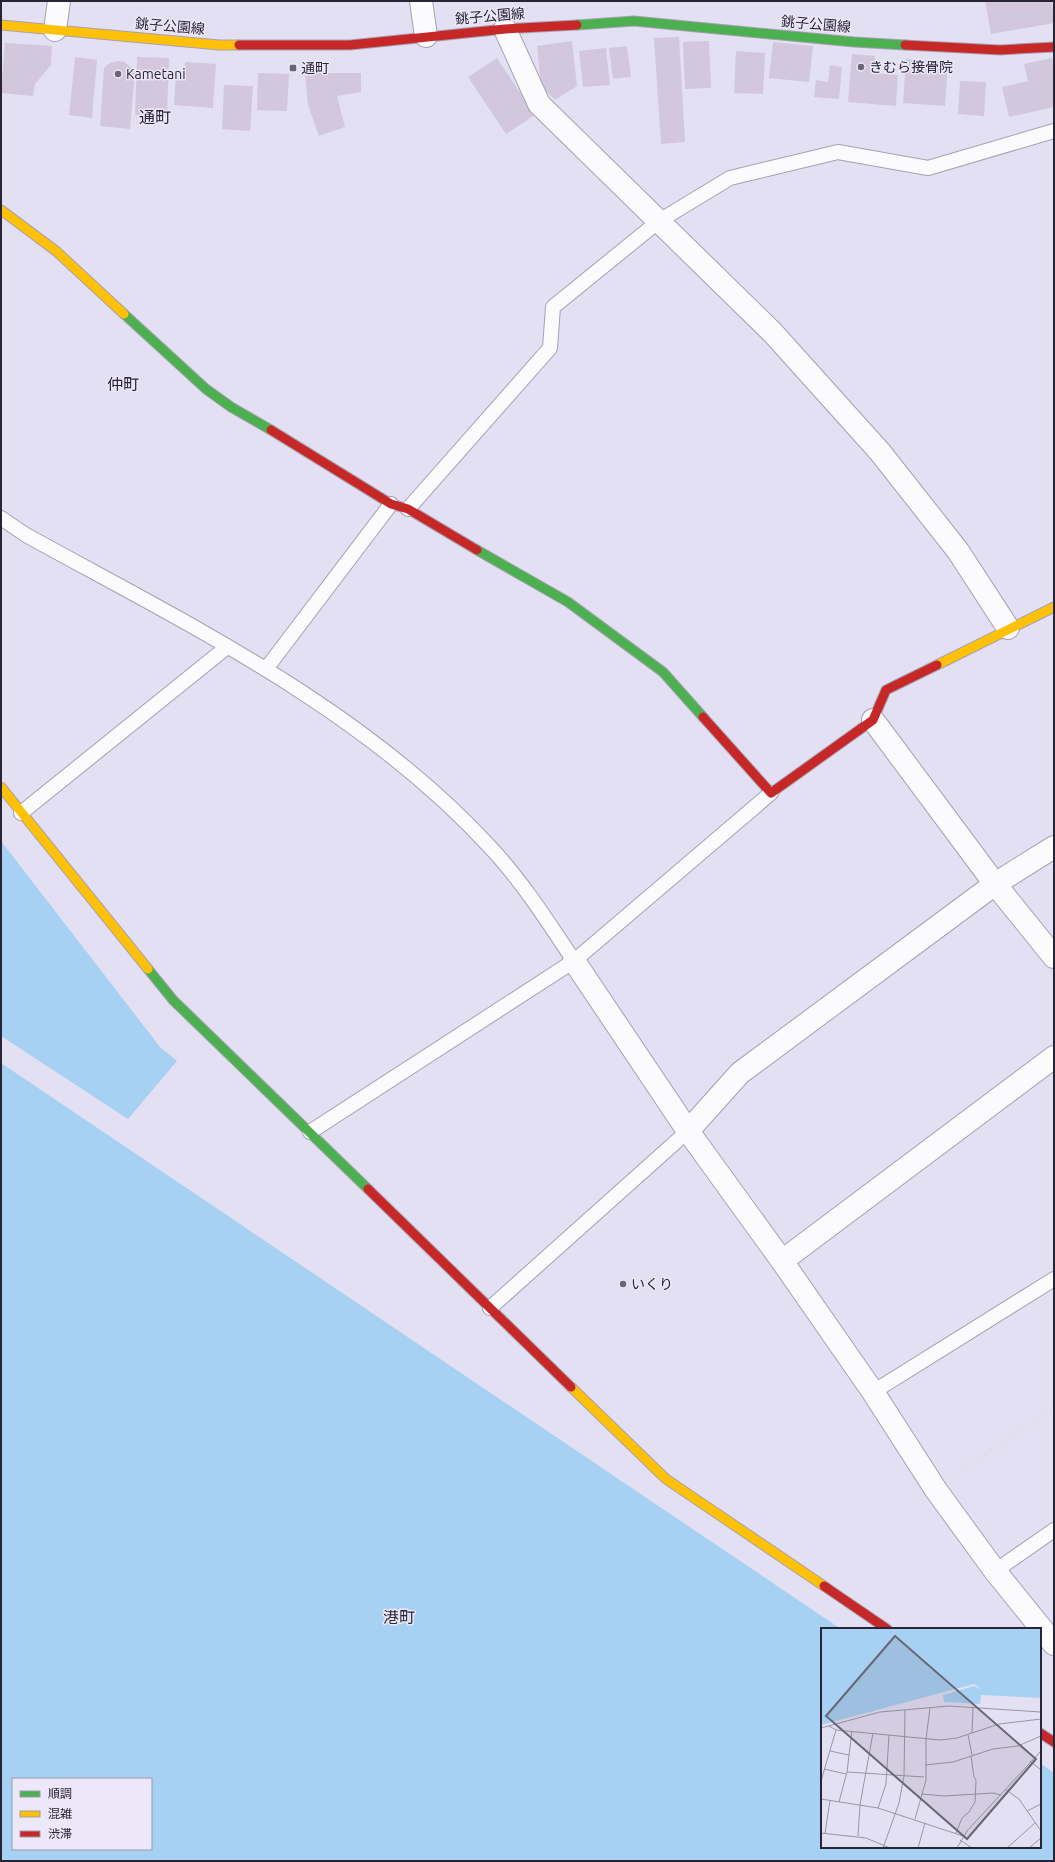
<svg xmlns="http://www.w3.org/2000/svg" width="1055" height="1862" viewBox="0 0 1055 1862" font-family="Ubuntu,'Noto Sans JP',sans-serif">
	<rect width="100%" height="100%" fill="#e4e0f3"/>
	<!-- water -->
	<g fill="#a6d1f3" fill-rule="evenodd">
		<polygon points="1,841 160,1047 177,1061 128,1119 1,1036"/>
		<path d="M1,1063L841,1629H822V1847H1040V1763L1054,1773V1861H1ZM13,1779H151V1849H13Z"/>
	</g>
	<!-- building -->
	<g fill="#d2c7dd">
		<polygon points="985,1 1052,1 1054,23 991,34"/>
		<polygon points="679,37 685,142 661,144 654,38"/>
		<polygon points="572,41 577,86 555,100 541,86 537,46"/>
		<polygon points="709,41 711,88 685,89 683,42"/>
		<polygon points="773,42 813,46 809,82 769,78"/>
		<polygon points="5,43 52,46 51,65 35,84 33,96 1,93"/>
		<polygon points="627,46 631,77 613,79 609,48"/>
		<polygon points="606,48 610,85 583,87 579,51"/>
		<polygon points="736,51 765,53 763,94 734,93"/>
		<polygon points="852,54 875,56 874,73 898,75 896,106 848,102"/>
		<polygon points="75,57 97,60 92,118 69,115"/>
		<polygon points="137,57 169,58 167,117 135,115"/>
		<polygon points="497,58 535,115 506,134 468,77"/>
		<polygon points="1052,58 1054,69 1054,107 1009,117 1002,87 1028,81 1024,64"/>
		<polygon points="906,59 948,62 945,106 903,103"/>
		<polygon points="118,61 124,62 135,70 130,129 100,126 104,68 110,63"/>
		<polygon points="185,62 216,64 213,108 174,105 176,74 184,75"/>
		<polygon points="830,65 842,67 839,99 814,97 816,80 828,82"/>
		<polygon points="258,73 289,74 287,111 257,110"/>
		<polygon points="305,73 361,73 361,92 337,96 345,127 319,136 308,105"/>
		<polygon points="960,81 986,82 984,116 958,114"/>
		<polygon points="224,85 253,86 250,131 222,129"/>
	</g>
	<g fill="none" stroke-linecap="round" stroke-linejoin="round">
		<defs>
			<g id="lane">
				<polyline points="408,509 550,348 553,307 659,221 730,178 838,152 928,168 1054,131"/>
				<path d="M1,518L26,535C189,625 362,708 490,847C522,881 548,922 574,961"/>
				<polyline points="266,669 391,504"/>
				<polyline points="21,813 227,647"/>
				<polyline points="310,1132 574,961 771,793"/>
				<polyline points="490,1308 688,1131"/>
				<polyline points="873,1392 1054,1279"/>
				<polyline points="995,1571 1054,1530"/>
			</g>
			<g id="street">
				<polyline points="421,1 426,36"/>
				<polyline points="505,29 539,104 773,333 880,452 958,551 1008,628"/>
				<polyline points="55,30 59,1"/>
				<polyline points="873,720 995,884 1054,957"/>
				<polyline points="574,961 688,1131 782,1261 873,1392 936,1490 995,1571 1054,1644"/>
				<polyline points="688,1131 740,1073 995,884 1054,847"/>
				<polyline points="782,1261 1054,1057"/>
			</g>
			<g id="fast">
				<polyline points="577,25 634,21 854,42 905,45"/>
				<polyline points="124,314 206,389 231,407 271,430"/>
				<polyline points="477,550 568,602 663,672 703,717"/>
				<polyline points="148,969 173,1000 368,1189"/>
			</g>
			<g id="slow">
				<polyline points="1,25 219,45 239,45"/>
				<polyline points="1,210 56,251 124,314"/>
				<polyline points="937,665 1054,607"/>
				<polyline points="1,787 148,969"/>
				<polyline points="571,1387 666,1479 824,1586"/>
			</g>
			<g id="jam">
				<polyline points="239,45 350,45 505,29 577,25"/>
				<polyline points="905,45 1000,50 1054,47"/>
				<polyline points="271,430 391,504 408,509 477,550"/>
				<polyline points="703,717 771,793 873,720 886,690 937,665"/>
				<polyline points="368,1189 571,1387"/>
				<polyline points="824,1586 887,1629"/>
				<polyline points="1040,1733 1054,1742"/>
			</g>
		</defs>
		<!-- lane casing -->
		<use href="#lane" stroke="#a5a1b2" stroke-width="16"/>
		<!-- street casing -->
		<use href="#street" stroke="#a5a1b2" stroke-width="24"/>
		<!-- fast casing -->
		<use href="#fast" stroke="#a5a1b2" stroke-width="11"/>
		<!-- slow casing -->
		<use href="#slow" stroke="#a5a1b2" stroke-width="11"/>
		<!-- jam casing -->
		<use href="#jam" stroke="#a5a1b2" stroke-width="11"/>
		<!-- path -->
		<polyline stroke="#dad8df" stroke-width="2.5" stroke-dasharray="1 3" stroke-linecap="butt" points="958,1474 1054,1406"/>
		<!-- lane -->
		<use href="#lane" stroke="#fbfafd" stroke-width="14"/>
		<!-- street -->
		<use href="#street" stroke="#fbfafd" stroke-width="22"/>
		<!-- fast -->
		<use href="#fast" stroke="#4caf50" stroke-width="9"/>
		<!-- slow -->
		<use href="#slow" stroke="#ffc107" stroke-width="9"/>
		<!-- jam -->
		<use href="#jam" stroke="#c62828" stroke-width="9"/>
	</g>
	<!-- markers -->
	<g fill="#6a6678" stroke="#ece8fa" stroke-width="1.5">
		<circle cx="861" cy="67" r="4"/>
		<rect x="289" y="64" width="8" height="8" rx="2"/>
		<circle cx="118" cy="74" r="4"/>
		<circle cx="623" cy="1284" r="4"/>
	</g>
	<g text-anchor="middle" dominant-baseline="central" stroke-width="3" stroke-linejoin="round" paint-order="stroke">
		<!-- street labels -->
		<g font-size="14" fill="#292435" stroke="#ece8fa">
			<text transform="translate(490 16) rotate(-5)">銚子公園線</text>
			<text transform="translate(816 24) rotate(5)">銚子公園線</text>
			<text transform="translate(170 26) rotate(5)">銚子公園線</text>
		</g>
		<!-- poi labels -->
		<g font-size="14" fill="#292435" stroke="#ece8fa" text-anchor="start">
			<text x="869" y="67">きむら接骨院</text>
			<text x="301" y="68">通町</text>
			<text x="126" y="74">Kametani</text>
			<text x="631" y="1284">いくり</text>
		</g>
		<!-- quarter labels -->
		<g font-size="16" fill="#292435" stroke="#ece8fa">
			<text x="155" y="117">通町</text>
			<text x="123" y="384">仲町</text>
			<text x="399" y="1617">港町</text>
		</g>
	</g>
	<!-- overview -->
	<g transform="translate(821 1628)">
		<rect width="220" height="220" fill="#e4e0f3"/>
		<path d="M0,0H220V70L160,67L159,76L123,74L122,67L153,58L161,62L153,56L0,97Z" fill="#a6d1f3"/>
		<path fill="none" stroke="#9995a7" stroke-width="1" d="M8,98L15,102L119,112L136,110L178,96L220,91M0,100L59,84L128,78L220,84M151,105L152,79M147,107L151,127M9,123L28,127M209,133L220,142M104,137L132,134L172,121L197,118L220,108M3,141L25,146M26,144L103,149M0,153L15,102M184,161L198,171L220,203M101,166L123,168L172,165L180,167M0,171L57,180L142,208M18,174L26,144L31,103M57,180L65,156L68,107M206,183L220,176M94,191L105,152V111L109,80M0,205L45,210L69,220M4,205L9,173M135,205L141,190L148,184L154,174L155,152L153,149L150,128M37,208L39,177L52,105M139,212L151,220M62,220L78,175L83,148L84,82M97,220L104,195M136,220L146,203L220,123M186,220L214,195M208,220L220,210"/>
		<path fill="#6a6678" fill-opacity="0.15" stroke="#6a6678" stroke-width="2" d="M74,8L215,131L146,211L5,88Z"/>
		<rect width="220" height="220" fill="none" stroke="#292435" stroke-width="2"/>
	</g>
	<!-- border -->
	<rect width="1055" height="1862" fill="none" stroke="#292435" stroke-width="4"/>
	<!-- legend -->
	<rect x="12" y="1778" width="140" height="72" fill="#ece8fa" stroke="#9e9aab"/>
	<rect x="20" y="1791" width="20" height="6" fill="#4caf50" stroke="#9e9aab"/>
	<text x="48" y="1798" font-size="12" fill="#292435">順調</text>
	<rect x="20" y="1811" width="20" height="6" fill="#ffc107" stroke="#9e9aab"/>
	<text x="48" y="1818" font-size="12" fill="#292435">混雑</text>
	<rect x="20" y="1831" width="20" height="6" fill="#c62828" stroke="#9e9aab"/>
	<text x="48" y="1838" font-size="12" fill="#292435">渋滞</text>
</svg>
